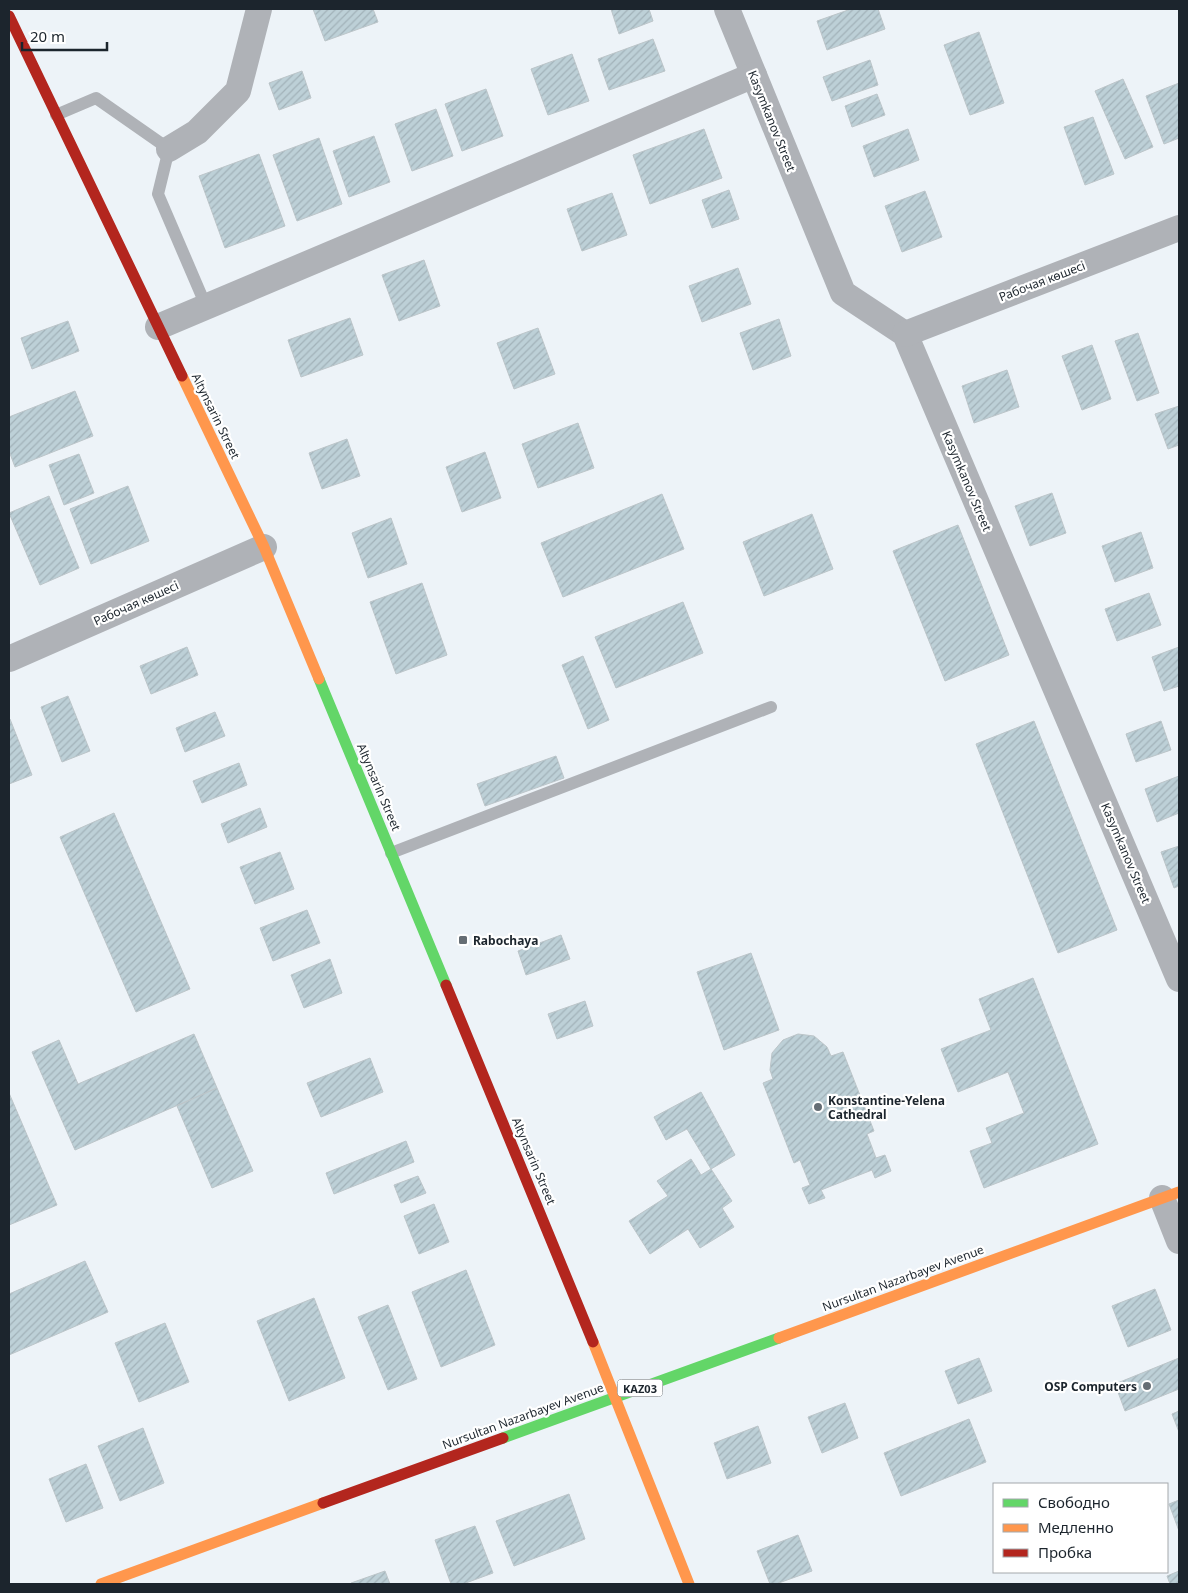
<svg xmlns="http://www.w3.org/2000/svg" width="1188" height="1593" viewBox="0 0 1188 1593" font-family="'Noto Sans',sans-serif">
	<defs>
		<pattern id="building-hatch" width="6" height="6" patternUnits="userSpaceOnUse" patternTransform="scale(1.25)"><rect width="6" height="6" fill="#bdd0d7"/><path d="M-1 1l2-2M0 6l6-6M5 7l2-2" fill="none" stroke="#a2b2b9"/></pattern>
	</defs>
	<rect width="100%" height="100%" fill="#edf3f8"/>
	<!-- building -->
	<g fill="url(#building-hatch)" stroke="#bcc5c9">
		<polygon points="313,9 373,9 378,22 325,41"/>
		<polygon points="611,9 649,9 653,21 619,34"/>
		<polygon points="851,9 878,9 885,29 827,50 817,21"/>
		<polygon points="979,32 1004,103 970,115 944,45"/>
		<polygon points="653,39 665,71 609,90 598,59"/>
		<polygon points="572,54 589,101 548,115 531,69"/>
		<polygon points="870,60 878,85 832,101 823,77"/>
		<polygon points="302,71 311,98 279,110 269,83"/>
		<polygon points="1123,79 1153,147 1125,159 1095,91"/>
		<polygon points="1179,83 1179,138 1164,144 1146,96"/>
		<polygon points="486,89 503,136 462,151 445,104"/>
		<polygon points="877,94 885,115 852,127 845,106"/>
		<polygon points="436,109 453,156 412,171 395,124"/>
		<polygon points="1093,117 1114,174 1085,185 1064,127"/>
		<polygon points="704,129 722,178 650,204 633,155"/>
		<polygon points="908,129 919,160 874,177 863,146"/>
		<polygon points="374,136 390,182 349,197 333,151"/>
		<polygon points="319,138 342,204 297,221 273,155"/>
		<polygon points="259,154 285,226 225,248 199,176"/>
		<polygon points="729,190 739,219 712,228 702,200"/>
		<polygon points="925,191 942,237 902,252 885,206"/>
		<polygon points="612,193 627,235 582,251 567,209"/>
		<polygon points="424,260 440,306 399,321 382,275"/>
		<polygon points="738,268 751,304 702,322 689,286"/>
		<polygon points="350,318 363,355 301,377 288,340"/>
		<polygon points="779,319 791,356 753,370 740,333"/>
		<polygon points="68,321 79,351 32,369 21,338"/>
		<polygon points="538,328 555,374 514,389 497,343"/>
		<polygon points="1138,333 1159,393 1137,401 1115,341"/>
		<polygon points="1092,345 1111,399 1082,410 1062,356"/>
		<polygon points="1007,370 1019,407 974,423 962,386"/>
		<polygon points="75,391 93,436 15,467 9,451 9,417"/>
		<polygon points="1179,406 1179,445 1168,449 1155,414"/>
		<polygon points="578,423 594,468 538,488 522,444"/>
		<polygon points="347,439 360,476 322,489 309,453"/>
		<polygon points="485,452 501,498 462,512 446,467"/>
		<polygon points="79,454 94,493 64,505 49,465"/>
		<polygon points="128,486 149,541 91,564 70,509"/>
		<polygon points="1052,493 1066,533 1030,546 1015,506"/>
		<polygon points="662,494 684,549 563,597 541,543"/>
		<polygon points="49,496 79,568 40,585 9,513"/>
		<polygon points="812,514 833,569 764,596 743,542"/>
		<polygon points="391,518 407,564 368,578 352,533"/>
		<polygon points="958,525 1009,655 945,681 893,551"/>
		<polygon points="1141,532 1153,568 1115,582 1102,546"/>
		<polygon points="422,583 447,655 396,674 370,602"/>
		<polygon points="1149,593 1161,625 1117,641 1105,609"/>
		<polygon points="683,602 703,653 616,688 595,637"/>
		<polygon points="187,647 198,675 151,694 140,666"/>
		<polygon points="1179,647 1179,686 1164,691 1152,657"/>
		<polygon points="583,656 609,720 588,729 562,665"/>
		<polygon points="68,696 90,751 62,762 41,707"/>
		<polygon points="215,712 225,736 185,752 176,728"/>
		<polygon points="10,719 32,775 9,784 9,720"/>
		<polygon points="1034,721 1117,930 1058,953 976,744"/>
		<polygon points="1161,721 1171,750 1136,762 1126,734"/>
		<polygon points="556,756 564,778 485,806 477,784"/>
		<polygon points="239,763 247,785 202,803 193,781"/>
		<polygon points="1179,776 1179,813 1157,822 1145,789"/>
		<polygon points="260,808 267,827 228,843 221,824"/>
		<polygon points="114,813 190,989 136,1012 60,837"/>
		<polygon points="1179,846 1179,886 1174,888 1161,852"/>
		<polygon points="280,852 294,889 255,904 240,867"/>
		<polygon points="307,910 320,943 273,961 260,928"/>
		<polygon points="561,935 570,959 526,975 518,951"/>
		<polygon points="751,953 779,1030 724,1050 697,972"/>
		<polygon points="330,959 342,993 304,1008 291,975"/>
		<polygon points="1033,978 1098,1144 984,1188 970,1151 992,1143 986,1128 1024,1113 1008,1072 958,1092 941,1049 991,1030 979,999"/>
		<polygon points="585,1001 593,1026 557,1039 548,1014"/>
		<polygon points="194,1034 217,1088 75,1150 32,1052 59,1040 78,1084"/>
		<polygon points="798,1034 814,1036 827,1047 831,1056 843,1052 874,1131 867,1134 876,1158 885,1155 891,1171 875,1178 872,1170 821,1190 825,1198 809,1204 802,1188 810,1185 800,1160 794,1163 763,1083 773,1079 770,1070 772,1053 783,1040"/>
		<polygon points="370,1058 383,1092 321,1117 307,1083"/>
		<polygon points="217,1088 253,1171 212,1188 177,1106"/>
		<polygon points="701,1092 735,1155 711,1169 687,1129 666,1140 654,1117"/>
		<polygon points="9,1093 57,1205 9,1225"/>
		<polygon points="406,1141 414,1162 334,1194 326,1173"/>
		<polygon points="691,1159 701,1175 711,1169 732,1201 722,1208 734,1227 700,1248 688,1229 650,1254 629,1221 668,1196 657,1181"/>
		<polygon points="418,1176 426,1193 401,1203 394,1185"/>
		<polygon points="434,1204 449,1242 419,1254 404,1216"/>
		<polygon points="85,1261 108,1312 9,1355 9,1294"/>
		<polygon points="466,1270 495,1345 441,1367 412,1292"/>
		<polygon points="1155,1289 1171,1330 1128,1347 1112,1306"/>
		<polygon points="314,1298 345,1378 289,1401 257,1321"/>
		<polygon points="388,1305 417,1379 388,1390 358,1317"/>
		<polygon points="165,1323 189,1382 139,1402 115,1343"/>
		<polygon points="979,1358 992,1391 958,1404 945,1371"/>
		<polygon points="1179,1358 1179,1389 1125,1411 1115,1384"/>
		<polygon points="845,1403 858,1438 822,1453 808,1417"/>
		<polygon points="1179,1411 1179,1432 1172,1414"/>
		<polygon points="969,1419 986,1462 901,1496 884,1453"/>
		<polygon points="758,1426 771,1463 727,1479 714,1443"/>
		<polygon points="143,1428 164,1483 120,1501 98,1446"/>
		<polygon points="86,1464 103,1508 66,1522 49,1479"/>
		<polygon points="569,1494 585,1539 514,1566 496,1521"/>
		<polygon points="1179,1500 1179,1531 1169,1504"/>
		<polygon points="475,1526 493,1573 463,1584 451,1584 435,1540"/>
		<polygon points="798,1535 812,1571 776,1584 770,1584 757,1551"/>
		<polygon points="385,1571 390,1584 352,1584 351,1583"/>
		<polygon points="1179,1571 1179,1584 1170,1584 1167,1576"/>
	</g>
	<g fill="none" stroke-linecap="round" stroke-linejoin="round">
		<!-- lane -->
		<g stroke="#afb2b7" stroke-width="12">
			<polyline points="56,115 96,98 169,149 158,194 206,306"/>
			<polyline points="391,853 771,707"/>
		</g>
		<!-- street -->
		<g stroke="#afb2b7" stroke-width="26">
			<polyline points="727,9 843,293 905,334 1179,979"/>
			<polyline points="169,149 197,132 238,91 259,9"/>
			<polyline points="158,327 754,75"/>
			<polyline points="905,334 1179,228"/>
			<polyline points="9,659 264,547"/>
			<polyline points="1162,1198 1179,1241"/>
		</g>
		<!-- fast -->
		<g stroke="#63d668" stroke-width="11">
			<polyline points="319,679 446,985"/>
			<polyline points="503,1438 779,1338"/>
		</g>
		<!-- slow -->
		<g stroke="#ff974d" stroke-width="11">
			<polyline points="182,376 264,547 319,679"/>
			<polyline points="779,1338 1179,1192"/>
			<polyline points="593,1342 689,1584"/>
			<polyline points="101,1584 323,1503"/>
		</g>
		<!-- jam -->
		<g stroke="#b3261e" stroke-width="11">
			<polyline points="9,16 182,376"/>
			<polyline points="446,985 593,1342"/>
			<polyline points="323,1503 503,1438"/>
		</g>
	</g>
	<!-- markers -->
	<g fill="#656d74" stroke="#fff" stroke-width="2">
		<rect x="458" y="935" width="10" height="10" rx="2.5"/>
		<circle cx="818" cy="1107" r="5"/>
		<circle cx="1147" cy="1386" r="5"/>
	</g>
	<g text-anchor="middle" dominant-baseline="central" stroke-width="4.5" stroke-linejoin="round" paint-order="stroke">
		<!-- shield labels -->
		<rect fill="#fff" stroke="#60666c" stroke-width="1" x="617.5" y="1379.5" width="45" height="17" rx="4"/>
		<g font-size="11" font-weight="bold" fill="#1c252d">
			<text x="640" y="1388">KАZ03</text>
		</g>
		<!-- street labels -->
		<g font-size="12" fill="#1c252d" stroke="#fff">
			<text transform="translate(772 121) rotate(68)">Kasymkanov Street</text>
			<text transform="translate(1042 281) rotate(-21)">Рабочая көшесі</text>
			<text transform="translate(216 416) rotate(64)">Altynsarin Street</text>
			<text transform="translate(967 481) rotate(67)">Kasymkanov Street</text>
			<text transform="translate(136 603) rotate(-24)">Рабочая көшесі</text>
			<text transform="translate(379 787) rotate(67)">Altynsarin Street</text>
			<text transform="translate(1126 853) rotate(67)">Kasymkanov Street</text>
			<text transform="translate(534 1161) rotate(67)">Altynsarin Street</text>
			<text transform="translate(903 1278) rotate(-20)">Nursultan Nazarbayev Avenue</text>
			<text transform="translate(523 1416) rotate(-20)">Nursultan Nazarbayev Avenue</text>
		</g>
		<!-- poi labels -->
		<g font-size="12" font-weight="bold" fill="#1c252d" stroke="#fff" text-anchor="start">
			<text x="473" y="940">Rabochaya</text>
			<text x="828" y="1100">Konstantine-Yelena<tspan x="828" dy="14">Cathedral</tspan></text>
			<text x="1137" y="1386" text-anchor="end">OSP Computers</text>
		</g>
	</g>
	<!-- border -->
	<rect width="1188" height="1593" fill="none" stroke="#1c252d" stroke-width="20"/>
	<!-- legend -->
	<rect x="993" y="1483" width="175" height="90" fill="#ffffff" stroke="#a4a8ab"/>
	<rect x="1003" y="1499" width="25" height="8" fill="#63d668" stroke="#a4a8ab"/>
	<text x="1038" y="1508" font-size="15" fill="#1c252d">Свободно</text>
	<rect x="1003" y="1524" width="25" height="8" fill="#ff974d" stroke="#a4a8ab"/>
	<text x="1038" y="1533" font-size="15" fill="#1c252d">Медленно</text>
	<rect x="1003" y="1549" width="25" height="8" fill="#b3261e" stroke="#a4a8ab"/>
	<text x="1038" y="1558" font-size="15" fill="#1c252d">Пробка</text>
	<!-- scale -->
	<path d="M22 42v8h85v-8" fill="none" stroke="#1c252d" stroke-width="2.5"/>
	<text x="30" y="42" font-size="15" fill="#1c252d" stroke="#ffffff" stroke-width="4" paint-order="stroke">20 m</text>
</svg>
